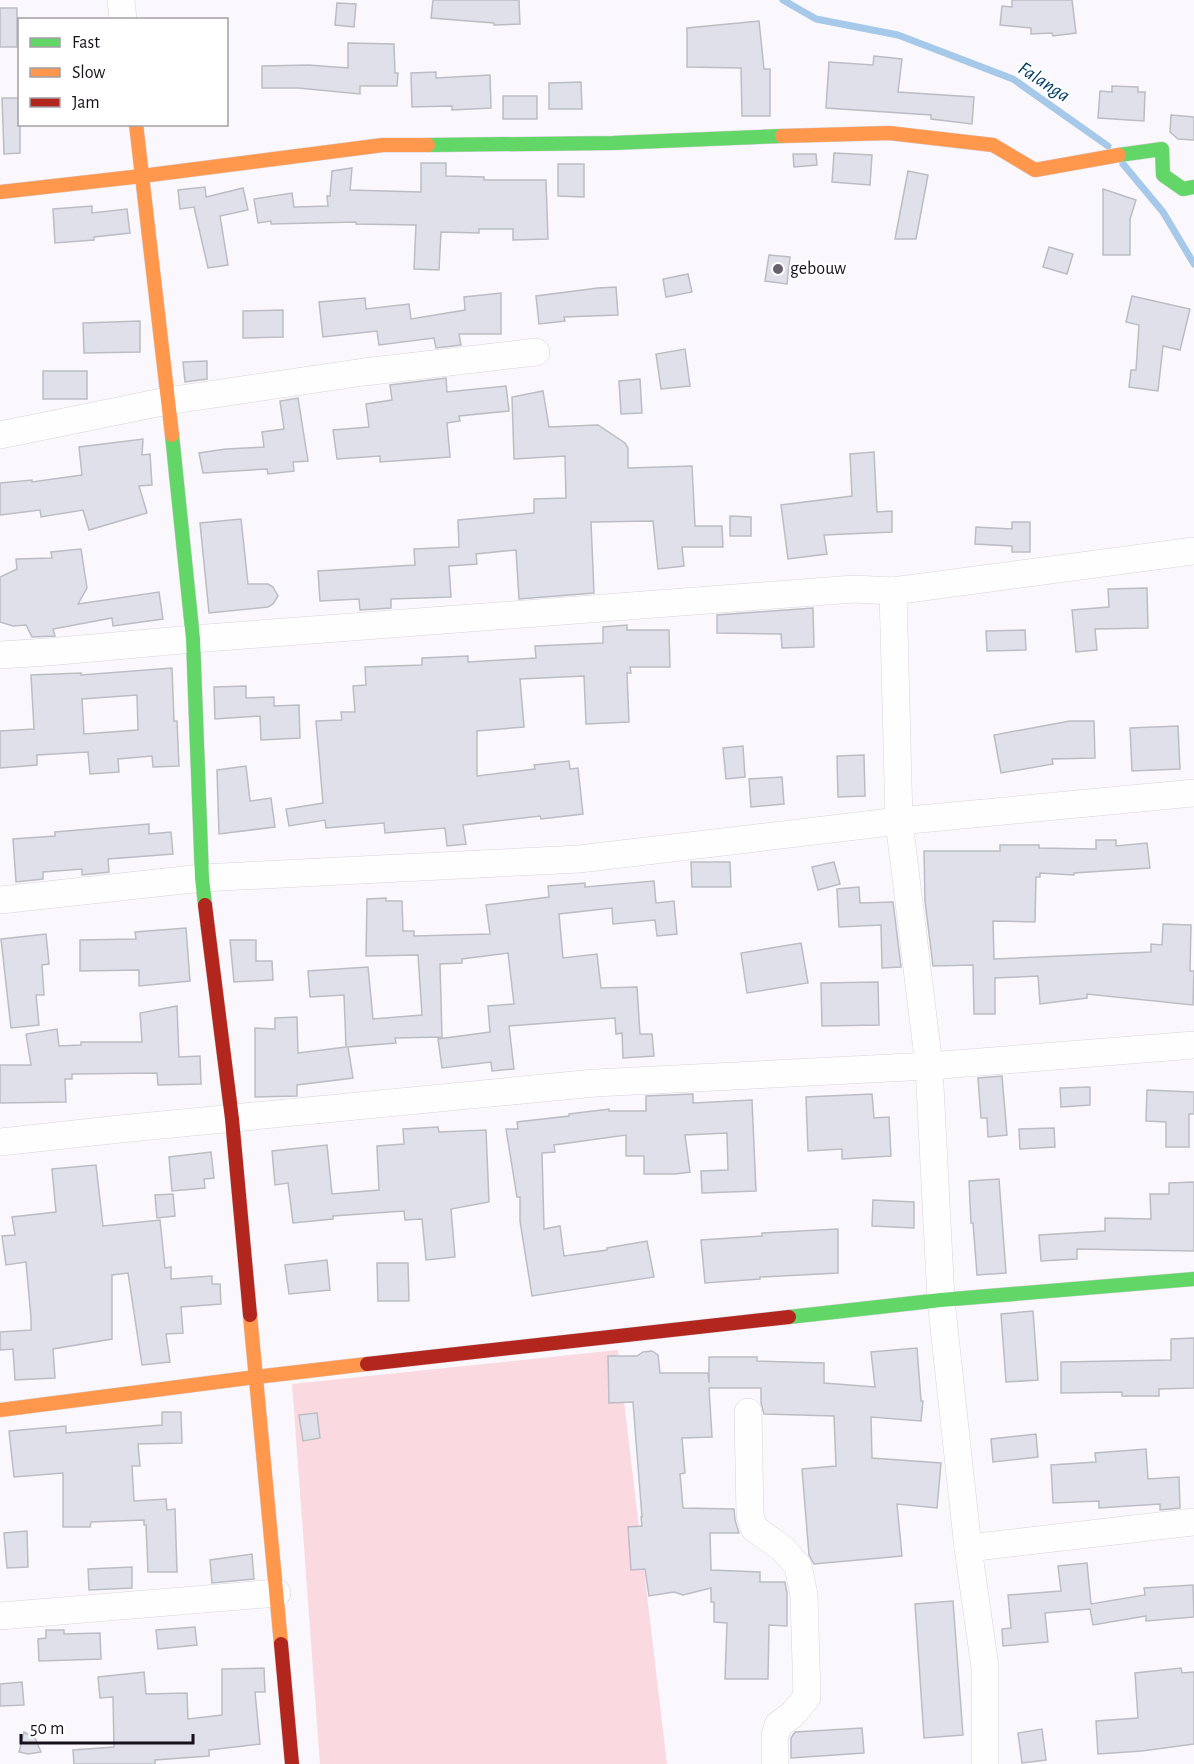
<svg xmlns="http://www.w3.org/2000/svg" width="1194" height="1764" viewBox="0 0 1194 1764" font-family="'Alegreya Sans',sans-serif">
	<rect width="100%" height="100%" fill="#fbf8fd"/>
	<!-- green -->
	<polygon fill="#fadae0" points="618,1350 667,1764 320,1764 292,1384"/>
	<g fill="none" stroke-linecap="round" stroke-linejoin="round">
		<!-- stream -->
		<g stroke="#a6c8e9" stroke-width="7">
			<polyline points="783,0 816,19 898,35 1013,79 1108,146"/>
			<polyline points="1123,164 1163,212 1194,264"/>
		</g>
	</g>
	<!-- building -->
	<g fill="#e0e0eb" stroke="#bcbcc4" stroke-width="1.5" fill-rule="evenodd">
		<polygon points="433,0 519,0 520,24 494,25 494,23 431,18"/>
		<polygon points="1012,0 1072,0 1076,33 1053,36 1052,33 1031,34 1031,28 1000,25 1002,6 1012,7"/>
		<polygon points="337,3 356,4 354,27 335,25"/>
		<rect x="0" y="8" width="17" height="39"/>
		<polygon points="759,21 764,69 770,69 770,116 742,116 741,68 687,67 687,28"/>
		<polygon points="348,43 394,44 395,73 398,73 397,86 360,86 360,94 298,88 262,88 262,66 309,65 348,68"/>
		<polygon points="874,56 902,59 898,92 974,97 972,124 931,119 931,115 826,108 829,62 873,65"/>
		<polygon points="436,72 436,78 490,75 491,108 452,110 452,106 412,107 411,73"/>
		<polygon points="581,82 582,109 549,109 549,83"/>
		<polygon points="1112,86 1138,87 1138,92 1145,92 1144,121 1098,118 1100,91 1112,92"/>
		<rect x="503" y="96" width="34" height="23"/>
		<polygon points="2,98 20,98 20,153 4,154"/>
		<polygon points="1171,115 1194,117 1194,140 1178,139 1170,132"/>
		<polygon points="834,153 872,155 870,185 832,182"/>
		<polygon points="793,154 816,154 817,165 794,167"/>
		<polygon points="421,163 446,163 446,176 484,177 484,180 546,180 548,239 513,240 513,229 479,229 479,233 441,232 439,270 414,269 416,225 356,224 356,222 271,224 271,221 258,223 254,199 292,193 294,207 328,206 327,196 330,196 332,171 352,168 350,190 421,192"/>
		<polygon points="558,164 584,164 584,197 558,196"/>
		<polygon points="908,171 928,175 916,239 895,239"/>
		<polygon points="205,187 206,197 243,188 248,210 220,216 228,265 208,268 194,207 180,209 178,190"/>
		<polygon points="1103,189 1136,200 1130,219 1130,255 1103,255"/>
		<polygon points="92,206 92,213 127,209 130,233 94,237 94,240 55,243 53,209"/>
		<polygon points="1049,247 1073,254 1067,274 1043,267"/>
		<polygon points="769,255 790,257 787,284 765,281"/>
		<polygon points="688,274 692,292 666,297 663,279"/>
		<polygon points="616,287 618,315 564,317 565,321 539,324 536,296 598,288"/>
		<polygon points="501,293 501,334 459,334 461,345 436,348 434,338 379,345 377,331 323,337 319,302 365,298 366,309 409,304 411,319 465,310 464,297"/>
		<polygon points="1132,296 1190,309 1180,350 1163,346 1158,391 1129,387 1131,370 1136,370 1139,325 1126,322"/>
		<polygon points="283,310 283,337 243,338 243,311"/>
		<polygon points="140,321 140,352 84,353 83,323"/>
		<polygon points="685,349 690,386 661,389 656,354"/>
		<polygon points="207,361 207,379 185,382 183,362"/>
		<rect x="43" y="371" width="44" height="28"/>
		<polygon points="446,378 447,392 506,386 509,411 459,416 460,421 447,423 450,457 380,462 380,456 337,459 333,430 369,427 366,404 392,400 390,385"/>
		<polygon points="640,379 642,413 621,414 619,381"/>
		<polygon points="543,391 549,427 598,425 625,443 628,448 628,468 692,466 695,526 722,526 723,547 682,547 684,566 658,569 653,521 591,522 594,593 519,599 516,550 476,554 477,564 449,566 451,597 391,599 391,608 360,610 359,599 320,601 318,571 415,565 414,549 459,547 458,520 534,513 534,499 566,498 565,456 514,459 512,397"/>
		<polygon points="298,398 308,461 293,462 294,471 268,474 267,469 203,473 199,453 226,449 264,447 262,432 284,429 280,401"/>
		<polygon points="143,439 142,455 150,454 152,485 139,486 147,513 89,530 83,510 41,517 40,510 0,515 0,483 32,480 32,482 82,475 79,447"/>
		<polygon points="874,452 877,512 892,511 892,532 824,535 827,554 788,559 781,505 852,496 850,454"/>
		<polygon points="730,516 751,517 751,536 730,536"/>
		<polygon points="241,519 248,584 268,584 273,587 278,596 273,604 268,607 209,613 200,523"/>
		<polygon points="1012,522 1030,522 1030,552 1012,552 1012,546 975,544 976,527 1012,529"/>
		<polygon points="81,549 87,588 78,604 159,592 163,619 113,626 112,618 53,629 55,636 32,637 26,625 13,626 0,622 0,577 17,569 16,559 52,558 51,552"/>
		<polygon points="1147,588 1148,628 1095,629 1097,650 1076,652 1072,610 1109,607 1108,589"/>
		<polygon points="813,608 814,647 782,648 781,634 717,633 717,615"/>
		<polygon points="627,625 627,630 669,630 670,667 630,667 631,673 627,673 629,722 586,724 584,676 520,679 524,727 477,731 477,776 535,769 534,765 569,761 570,769 578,768 583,814 541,819 540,816 463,825 466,844 447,846 445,828 385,833 384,823 326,828 325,820 289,826 286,809 323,803 316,721 342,720 341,712 355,712 353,686 366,685 365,667 422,665 422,658 468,656 468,662 536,658 535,646 603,643 603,627"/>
		<polygon points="1025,630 1026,650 987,651 986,631"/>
		<path d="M172,668L174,721H177L179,766L153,767L152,756L118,759L119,772L90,774L88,752L37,755V765L0,768V731L34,729L31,675L81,673V675ZM137,695L138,730L84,734L82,699Z"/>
		<polygon points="246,686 246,698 274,697 274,706 299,705 300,738 261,740 260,716 215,719 214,687"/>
		<polygon points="1070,721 1094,721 1095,758 1052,759 1053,764 1001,773 994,735"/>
		<polygon points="1178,726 1180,769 1132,771 1130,728"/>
		<polygon points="743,746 745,777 726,779 723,748"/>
		<polygon points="864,755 865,796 838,797 837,756"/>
		<polygon points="246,766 250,801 271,798 275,827 219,834 217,770"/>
		<polygon points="782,777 784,804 751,807 749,779"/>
		<polygon points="149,824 149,834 171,832 173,854 108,859 109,872 82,875 82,869 43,872 43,879 16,882 13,839 55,836 55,832"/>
		<polygon points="1096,840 1116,840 1116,846 1147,843 1150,868 1074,873 1074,875 1040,873 1040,877 1036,877 1035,922 993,921 994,959 1151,952 1151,944 1162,945 1163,924 1191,925 1190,971 1194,971 1193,1005 1087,994 1087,998 1040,1004 1038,976 995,978 995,1014 974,1014 973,965 933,966 925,901 924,851 1000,851 1000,845 1039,845 1039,848 1096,849"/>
		<polygon points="691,862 730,862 731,887 692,887"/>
		<polygon points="834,862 840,884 818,890 812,867"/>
		<polygon points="654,881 656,903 674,901 677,934 657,936 655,920 613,924 612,908 559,914 563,958 597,954 601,988 637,987 640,1034 652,1034 654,1056 623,1058 622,1033 616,1034 615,1018 509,1026 514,1069 492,1071 491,1062 442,1068 438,1039 490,1032 488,1006 514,1004 508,953 462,959 462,963 440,964 442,1037 395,1038 396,1043 348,1047 353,1078 297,1085 297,1096 255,1097 255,1028 275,1029 275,1018 297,1017 298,1053 346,1047 344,995 310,997 308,971 368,967 373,1019 422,1015 418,955 366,956 367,899 386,898 386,901 402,901 403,931 414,931 414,936 490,934 486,905 549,897 548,886 585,883 585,887"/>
		<polygon points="859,887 860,903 893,902 901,967 882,968 881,925 839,927 837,889"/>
		<polygon points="186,928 190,981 139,986 139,970 80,971 80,940 136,939 135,932"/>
		<polygon points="46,934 49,964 42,965 44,995 36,995 39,1025 11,1028 1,939"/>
		<polygon points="230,940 256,940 256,961 272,961 273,980 234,982"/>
		<polygon points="801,943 808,983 747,993 741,953"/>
		<polygon points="878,982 879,1025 822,1026 821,983"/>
		<polygon points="177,1006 179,1057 200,1056 201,1084 158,1085 157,1073 72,1074 72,1079 65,1079 66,1102 0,1103 0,1065 31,1065 26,1034 57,1029 59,1046 81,1045 81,1042 142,1042 140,1013"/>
		<polygon points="1002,1076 1007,1135 988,1137 987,1118 981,1118 978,1078"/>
		<polygon points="1090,1087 1090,1105 1061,1107 1060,1088"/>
		<polygon points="1147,1090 1194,1092 1194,1114 1189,1114 1189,1147 1166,1147 1166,1122 1146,1121"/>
		<polygon points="693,1094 693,1103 752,1100 756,1191 702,1193 701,1171 728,1170 727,1133 685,1135 690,1172 675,1174 644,1174 644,1156 626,1156 626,1135 554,1145 555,1152 542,1153 544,1229 560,1226 564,1256 607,1250 607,1248 647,1241 654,1277 532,1296 520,1221 520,1197 517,1197 506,1129 518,1129 517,1122 569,1116 569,1114 609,1109 609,1111 646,1111 646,1096"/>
		<polygon points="872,1094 874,1118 889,1117 891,1156 842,1159 842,1149 808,1151 806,1097"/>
		<polygon points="438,1127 439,1132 486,1130 489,1202 451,1209 455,1257 426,1260 422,1219 405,1220 404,1211 333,1216 333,1219 293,1223 288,1183 275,1185 272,1151 327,1145 332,1194 379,1190 377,1146 404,1144 403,1129"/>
		<polygon points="1054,1128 1055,1147 1020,1149 1019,1129"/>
		<polygon points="211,1152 214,1178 204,1179 205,1188 172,1191 169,1157"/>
		<polygon points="96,1165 103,1226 160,1220 165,1268 171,1267 171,1279 212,1276 212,1284 220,1284 221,1304 181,1307 183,1333 166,1334 170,1362 142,1365 128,1273 112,1275 112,1339 53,1349 55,1378 15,1380 13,1349 0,1350 0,1332 31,1330 31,1318 26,1262 6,1265 2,1236 15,1235 12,1217 56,1212 52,1169"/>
		<polygon points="999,1179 1006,1273 977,1275 973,1223 971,1223 969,1181"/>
		<polygon points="1194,1182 1194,1251 1077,1249 1077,1259 1041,1261 1039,1235 1105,1231 1105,1218 1151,1219 1150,1194 1169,1194 1169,1183"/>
		<polygon points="173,1194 175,1216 157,1218 155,1195"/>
		<polygon points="873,1200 914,1202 914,1228 872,1226"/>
		<polygon points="838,1229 838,1273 760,1277 760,1279 705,1283 701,1240 762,1236 762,1233"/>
		<polygon points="327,1260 330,1290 289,1294 285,1265"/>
		<polygon points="377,1263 408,1263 409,1301 378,1301"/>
		<polygon points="1033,1311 1038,1380 1006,1382 1001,1314"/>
		<polygon points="1194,1338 1194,1388 1159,1389 1159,1396 1122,1396 1122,1392 1061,1393 1061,1362 1171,1360 1171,1339"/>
		<polygon points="917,1348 921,1401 923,1401 921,1421 871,1417 872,1458 941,1463 937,1508 897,1504 902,1556 814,1564 809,1555 802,1469 836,1466 834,1416 764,1414 761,1403 761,1388 709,1388 712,1437 682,1438 685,1473 680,1474 683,1508 734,1509 735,1520 739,1533 710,1533 711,1570 760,1572 760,1582 785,1582 787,1593 787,1626 769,1625 768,1679 725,1679 727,1623 714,1622 714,1602 711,1602 711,1588 683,1595 674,1592 649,1596 645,1569 631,1570 628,1527 642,1526 641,1517 642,1517 633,1402 609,1403 608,1356 637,1356 643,1352 652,1351 658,1355 660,1373 708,1373 709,1383 709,1357 757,1357 757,1361 824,1363 824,1383 875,1387 871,1352"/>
		<polygon points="162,1412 181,1412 182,1443 138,1444 140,1466 132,1466 134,1501 166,1499 167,1510 175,1509 177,1572 148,1572 146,1525 144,1525 144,1520 91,1522 90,1527 63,1527 63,1473 14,1477 9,1431 66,1426 66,1433 162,1425"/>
		<polygon points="317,1413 320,1438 303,1441 299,1415"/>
		<polygon points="1036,1434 1038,1457 993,1462 991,1439"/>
		<polygon points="1146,1449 1148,1479 1179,1477 1180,1508 1160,1510 1160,1504 1099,1508 1099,1501 1053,1503 1051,1465 1096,1462 1095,1453"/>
		<polygon points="27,1531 28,1567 7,1568 4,1533"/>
		<polygon points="252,1554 254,1579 212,1583 210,1560"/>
		<polygon points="1087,1563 1091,1604 1145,1595 1144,1588 1193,1585 1194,1617 1146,1621 1146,1616 1093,1625 1090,1609 1045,1613 1048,1642 1003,1646 1002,1629 1011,1628 1008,1595 1061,1591 1058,1566"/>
		<polygon points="132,1567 132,1588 89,1590 88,1569"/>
		<polygon points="953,1601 963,1735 924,1738 915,1604"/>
		<polygon points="195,1627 197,1645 158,1649 156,1630"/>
		<polygon points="46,1630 64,1630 64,1634 100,1633 101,1659 39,1661 38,1639 46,1638"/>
		<polygon points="264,1668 265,1692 255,1692 260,1744 209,1750 209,1756 155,1760 155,1764 74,1764 73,1750 114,1747 113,1697 100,1698 98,1677 144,1672 146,1694 187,1693 188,1719 222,1715 222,1669"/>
		<polygon points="1181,1668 1182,1673 1194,1672 1194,1744 1142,1751 1098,1754 1096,1721 1138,1718 1135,1673"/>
		<polygon points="22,1682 24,1705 0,1706 0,1684"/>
		<polygon points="862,1728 864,1753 791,1758 791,1738 795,1732"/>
		<polygon points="1042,1729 1046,1760 1022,1763 1018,1733"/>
		<polygon points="24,1732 35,1738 41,1752 28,1754 19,1752"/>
	</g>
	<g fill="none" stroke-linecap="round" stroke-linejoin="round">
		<defs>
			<g id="street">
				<polyline points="121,0 123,20"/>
				<polyline points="0,435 167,401 364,372 536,352"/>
				<polyline points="893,591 899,821 929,1066 941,1300 968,1548 985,1667 985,1764"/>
				<polyline points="0,655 48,652 193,639 854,589 893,591 1194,551"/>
				<polyline points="0,900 202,878 579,859 899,821 1194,793"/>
				<polyline points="0,1142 120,1129 595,1083 929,1066 1194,1045"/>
				<polyline points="748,1412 750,1515 754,1528 783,1549 798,1566 804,1595 807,1697 792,1715 778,1725 775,1736 775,1764"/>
				<polyline points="968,1548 1194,1522"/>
				<polyline points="0,1616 277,1593"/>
			</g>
			<g id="fast">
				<polyline points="428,145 613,143 782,136"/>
				<polyline points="1119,155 1162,149 1163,175 1183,189 1194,187"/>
				<polyline points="172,435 193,639 202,878 205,905"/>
				<polyline points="789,1317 941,1300 1194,1279"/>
			</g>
			<g id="slow">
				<polyline points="136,124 172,435"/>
				<polyline points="782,136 889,133 993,145 1035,170 1119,155"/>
				<polyline points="0,192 142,176 383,145 428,145"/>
				<polyline points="250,1315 281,1644"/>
				<polyline points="0,1410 256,1377 367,1364"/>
			</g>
			<g id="jam">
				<polyline points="205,905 232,1119 250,1315"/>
				<polyline points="367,1364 789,1317"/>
				<polyline points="281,1644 292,1764"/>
			</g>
		</defs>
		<!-- street casing -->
		<use href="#street" stroke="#d8d3db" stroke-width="28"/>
		<!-- fast casing -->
		<use href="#fast" stroke="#d8d3db" stroke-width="15"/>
		<!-- slow casing -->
		<use href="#slow" stroke="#d8d3db" stroke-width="15"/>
		<!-- jam casing -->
		<use href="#jam" stroke="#d8d3db" stroke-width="15"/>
		<!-- street -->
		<use href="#street" stroke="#fefeff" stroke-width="27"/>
		<!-- fast -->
		<use href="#fast" stroke="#63d668" stroke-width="14"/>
		<!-- slow -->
		<use href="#slow" stroke="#ff974d" stroke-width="14"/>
		<!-- jam -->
		<use href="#jam" stroke="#b3261e" stroke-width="14"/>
	</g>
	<!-- markers -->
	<circle fill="#67626b" stroke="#fff" stroke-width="2" cx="778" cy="269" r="6"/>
	<g text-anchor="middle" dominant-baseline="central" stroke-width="4.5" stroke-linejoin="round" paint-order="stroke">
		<!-- poi labels -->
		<g font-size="18" fill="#17111c" stroke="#fff" text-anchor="start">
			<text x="790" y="269">gebouw</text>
		</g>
		<!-- water labels -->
		<g font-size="20" font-style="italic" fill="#003d65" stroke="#fff">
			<text transform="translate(1044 82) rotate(33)">Falanga</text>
		</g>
	</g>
	<!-- legend -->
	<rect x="18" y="18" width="210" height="108" fill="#ffffff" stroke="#a2a0a4" stroke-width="1.5"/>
	<rect x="30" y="38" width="30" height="9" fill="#63d668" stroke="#a2a0a4" stroke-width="1.5"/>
	<text x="72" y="48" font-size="18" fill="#17111c">Fast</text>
	<rect x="30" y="68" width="30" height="9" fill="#ff974d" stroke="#a2a0a4" stroke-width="1.5"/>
	<text x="72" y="78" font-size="18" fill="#17111c">Slow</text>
	<rect x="30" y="98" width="30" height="9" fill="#b3261e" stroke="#a2a0a4" stroke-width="1.5"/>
	<text x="72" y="108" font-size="18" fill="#17111c">Jam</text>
	<!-- scale -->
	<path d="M21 1734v9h172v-9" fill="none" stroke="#17111c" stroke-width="3"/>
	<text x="30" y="1734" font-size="18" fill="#17111c" stroke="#ffffff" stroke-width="4.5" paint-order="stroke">50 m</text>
</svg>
